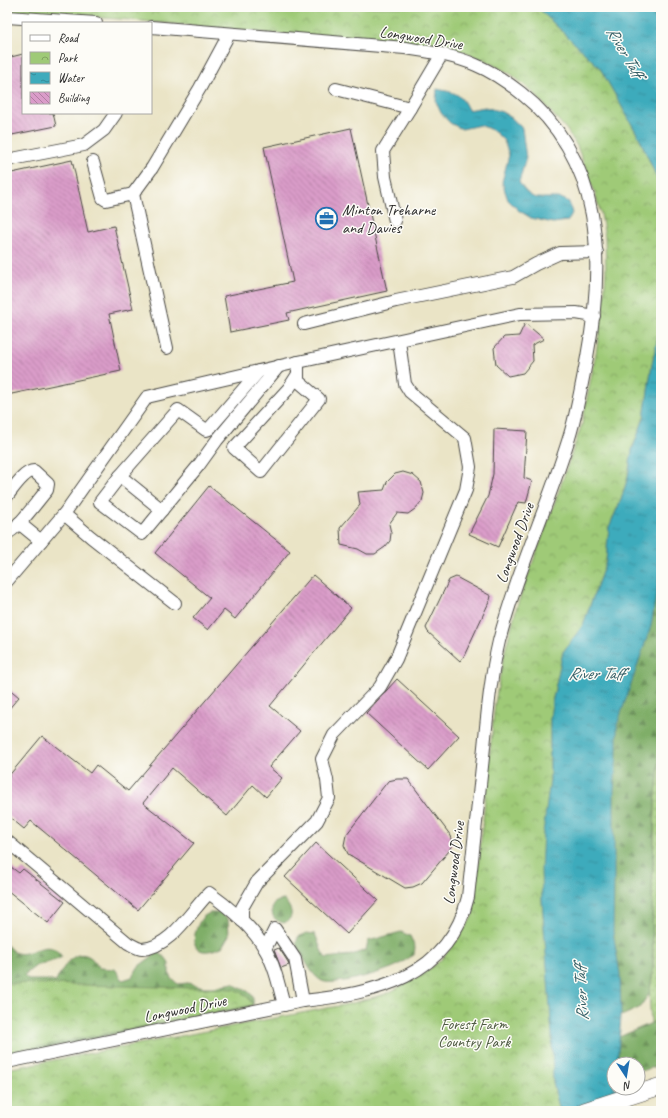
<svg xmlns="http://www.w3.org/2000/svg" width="668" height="1118" viewBox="0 0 668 1118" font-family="Caveat,sans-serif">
	<defs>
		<pattern id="grass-dots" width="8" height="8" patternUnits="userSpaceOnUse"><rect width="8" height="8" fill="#9fca77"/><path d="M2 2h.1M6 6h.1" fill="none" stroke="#82a462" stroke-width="1.8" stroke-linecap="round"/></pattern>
		<pattern id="forest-firs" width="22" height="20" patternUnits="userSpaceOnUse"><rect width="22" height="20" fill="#7fae68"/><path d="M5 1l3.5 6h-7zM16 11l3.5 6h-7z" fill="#688e56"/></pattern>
		<pattern id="park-crowns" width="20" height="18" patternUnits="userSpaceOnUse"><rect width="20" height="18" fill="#9fca77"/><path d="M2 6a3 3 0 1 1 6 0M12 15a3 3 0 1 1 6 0" fill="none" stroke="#82a462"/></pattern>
		<pattern id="water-ripples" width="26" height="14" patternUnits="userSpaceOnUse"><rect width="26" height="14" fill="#3eabbc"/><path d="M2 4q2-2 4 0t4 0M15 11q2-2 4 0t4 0" fill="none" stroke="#348b99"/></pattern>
		<pattern id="building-back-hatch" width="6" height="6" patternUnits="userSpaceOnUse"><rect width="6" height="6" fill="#da9cc9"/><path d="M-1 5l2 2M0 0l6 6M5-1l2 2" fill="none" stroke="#b17fa3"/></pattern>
	</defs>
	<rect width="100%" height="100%" fill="#fdfcf7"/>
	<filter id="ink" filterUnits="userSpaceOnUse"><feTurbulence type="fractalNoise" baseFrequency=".025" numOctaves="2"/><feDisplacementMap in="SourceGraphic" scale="8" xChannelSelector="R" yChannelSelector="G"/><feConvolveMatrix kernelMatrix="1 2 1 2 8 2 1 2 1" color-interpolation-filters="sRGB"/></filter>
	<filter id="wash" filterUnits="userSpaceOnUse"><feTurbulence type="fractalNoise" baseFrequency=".012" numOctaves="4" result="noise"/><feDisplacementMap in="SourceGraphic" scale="16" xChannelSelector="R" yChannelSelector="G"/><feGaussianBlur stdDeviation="0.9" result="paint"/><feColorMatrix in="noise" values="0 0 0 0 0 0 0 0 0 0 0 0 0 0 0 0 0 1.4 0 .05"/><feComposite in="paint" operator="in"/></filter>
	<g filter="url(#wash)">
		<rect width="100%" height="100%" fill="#eae4c6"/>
		<!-- grass -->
		<polygon fill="url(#grass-dots)" stroke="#657a51" points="661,743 661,1019 651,1023 649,994 653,972 652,894 655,805"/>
		<!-- forest -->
		<g fill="url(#forest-firs)" stroke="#556c4a">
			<polygon points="642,7 661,7 661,43"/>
			<polygon points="661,549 661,743 655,805 652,894 653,972 649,994 639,1008 617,1018 610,1001 609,737"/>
			<path d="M284,900C291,908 296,917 284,923C274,921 270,915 273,904L278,901Z"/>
			<path d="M210,913H222L228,919L229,935L222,947C216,949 210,952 203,951C188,948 196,926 202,918C204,916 207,914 210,913Z"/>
			<path d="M401,932L410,936L415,947L414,955C408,958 402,963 396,966C384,972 333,987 322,981C311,976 302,954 296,944L298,937L306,933L315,934C319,942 320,951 326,958L351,955L366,950L368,941Z"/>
			<path d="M7,945C9,947 11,950 14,952C30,960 48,934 62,957L56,960L37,965L24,975L29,980H46L56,982C60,971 74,948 88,956C93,958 96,964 99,968L115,969L123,980L132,977L139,966L158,952L166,958L169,964V973L173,980L178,984L188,983L204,987H214L233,983C242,992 255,988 253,1005L250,1007L7,1056Z"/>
			<polygon points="661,1019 661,1065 638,1072 638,1064 617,1064 619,1037"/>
		</g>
		<!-- park -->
		<g fill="url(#park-crowns)" stroke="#657a51">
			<polygon points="7,7 537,7 600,68 640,139 659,183 661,192 661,323 652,364 644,418 632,450 628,477 621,500 609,527 606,561 583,625 563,652 552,703 550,719 550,780 542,900 550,1000 552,1035 553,1083 560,1111 7,1111 7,1069 349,1004 386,994 419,977 440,961 459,938 472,917 476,889 495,703 504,655 517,606 556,499 582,424 596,353 603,311 606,271 605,237 601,214 594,190 577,146 567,130 534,93 511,74 486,61 465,52 120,19 7,12"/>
			<polygon points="7,983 234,989 246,995 253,1005 7,1053"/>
		</g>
		<!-- water -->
		<g fill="url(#water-ripples)" stroke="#346b74">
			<polygon points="537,7 650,7 661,30 661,192 659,183 640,139 600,68"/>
			<path d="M437,89C455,93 460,92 468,110L485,107L502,112L512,118L522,128L526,158L519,182C532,203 537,197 557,198C561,198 566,200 569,202L572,213L568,221L553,223L531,218L518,210L508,200L502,182L509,155L504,141L494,131L480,125L462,129L450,123L441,113L436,102Z"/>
			<polygon points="661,323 661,573 659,576 651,626 617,725 617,754 614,790 614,879 613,932 620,974 621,1017 617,1064 614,1064 614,1088 621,1088 628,1111 560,1111 553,1083 552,1035 542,900 541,870 543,833 550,780 550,719 552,703 563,652 583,625 606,561 609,527 621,500 628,477 632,450 644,418 652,364"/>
		</g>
		<g id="blocks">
			<!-- building -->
			<g fill="url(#building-back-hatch)">
				<polygon points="23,54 23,113 53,113 56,126 7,136 7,58"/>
				<polygon points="351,128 387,291 287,313 289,320 230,332 224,296 293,282 264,147"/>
				<polygon points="72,160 88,232 114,226 133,309 109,314 121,371 7,395 7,174"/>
				<polygon points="525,323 544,339 532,345 533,361 523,373 508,376 496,365 494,348 504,337 519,336"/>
				<polygon points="494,429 527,431 524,478 532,481 526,503 518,502 498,547 469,534 488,496 493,474"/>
				<polygon points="403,472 413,475 421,482 424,493 422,501 415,509 408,514 397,513 389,524 391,533 390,541 385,547 375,554 367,554 358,549 341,545 340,528 360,505 358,492 384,490 387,482 395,474"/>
				<polygon points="209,486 290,551 235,619 224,610 208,630 193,618 210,598 155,553"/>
				<polygon points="313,575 351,608 270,706 300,731 269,767 282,778 266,797 253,785 227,816 172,768 143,803 194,843 138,910 31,821 24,829 7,815 7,778 42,736 90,773 96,765 128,791"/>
				<polygon points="456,577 491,596 490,600 464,656 460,661 428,632 426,628 449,580"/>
				<polygon points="397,679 459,736 428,770 366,713"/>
				<polygon points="7,687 19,697 7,711"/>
				<polygon points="397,779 408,779 451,836 453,842 449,851 422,883 413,887 405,888 348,854 344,845 346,835 388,781"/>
				<polygon points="316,843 378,900 347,934 285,877"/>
				<polygon points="7,864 19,873 23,869 65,902 48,923 7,890"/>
				<polygon points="279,948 288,962 289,965 281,968 274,950"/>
			</g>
		</g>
	</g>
	<g filter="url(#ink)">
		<use href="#blocks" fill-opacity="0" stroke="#484742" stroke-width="1"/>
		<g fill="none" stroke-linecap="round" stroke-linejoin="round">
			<defs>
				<g id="minor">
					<polyline points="7,17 96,23"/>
					<polyline points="336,89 410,108"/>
					<polyline points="7,160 84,145 104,130 116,113"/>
					<polyline points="93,162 103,198 106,200 133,194 167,348"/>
					<polyline points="133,194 152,168 200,88 229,34"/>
					<polyline points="395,221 385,177 383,151 410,108 442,54"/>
					<polyline points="304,324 396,301 513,277 536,264 560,253 597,252"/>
					<polyline points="298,374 289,388 234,448 261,472 319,399 298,381 298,362"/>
					<polyline points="120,476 100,502 142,534 199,465 217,440 279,366"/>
					<path d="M7,496C13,489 24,471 34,471L48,484L47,490C39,499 16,531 7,533"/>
					<polyline points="162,510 120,476 178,410 206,430 209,429 259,371"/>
					<polyline points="64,514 91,537 175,603"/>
					<polyline points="19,523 41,541"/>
					<polyline points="7,581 64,514 147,397 289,364 520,314 576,313 594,316"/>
					<path d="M7,841L128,943C132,945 138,949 142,949C170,948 191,911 209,893C230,908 252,926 265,949C275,966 279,986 284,1005"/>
					<polyline points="242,921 242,908 257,882 317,821 329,798 327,780 322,759 334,735 380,687 396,659 466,490 470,467 465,438 410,392 405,384 399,341"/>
					<polyline points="265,949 275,929 295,959 303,1001"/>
					<path d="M7,1062L303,1001C375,993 449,978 468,897C473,850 478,803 483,757C487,718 490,679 499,641C517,572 548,506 569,438C577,412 582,384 587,357C605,262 604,159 521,93C507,82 493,72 476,65C453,55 429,52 405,48L151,27"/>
				</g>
				<polyline id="highway" points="584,1111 661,1086"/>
			</defs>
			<!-- minor casing -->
			<use href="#minor" stroke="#484742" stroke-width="14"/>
			<!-- highway casing -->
			<use href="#highway" stroke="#484742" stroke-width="18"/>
			<!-- minor -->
			<use href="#minor" stroke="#fff" stroke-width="12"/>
			<!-- highway -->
			<use href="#highway" stroke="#fff" stroke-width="17"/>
		</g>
	</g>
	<!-- icons -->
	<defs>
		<symbol id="office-ring" viewBox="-11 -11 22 22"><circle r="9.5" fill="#fdfcf7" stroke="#1f6fb2" stroke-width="1.5"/><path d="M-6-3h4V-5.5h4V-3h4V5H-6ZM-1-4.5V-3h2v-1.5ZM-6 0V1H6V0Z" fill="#1f6fb2"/></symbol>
	</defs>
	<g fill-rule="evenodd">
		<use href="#office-ring" x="314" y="206" width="25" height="25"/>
	</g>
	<g text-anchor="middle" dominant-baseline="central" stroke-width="3" stroke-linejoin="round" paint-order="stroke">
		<!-- street labels -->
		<g font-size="16" fill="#2b2b2b" stroke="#fdfcf7">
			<text transform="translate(421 38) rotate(9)">Longwood Drive</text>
			<text transform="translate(515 543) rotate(-70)">Longwood Drive</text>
			<text transform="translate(454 863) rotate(-83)">Longwood Drive</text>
			<text transform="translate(185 1009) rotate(-12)">Longwood Drive</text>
		</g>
		<!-- poi labels -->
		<g font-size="16" fill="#2b2b2b" stroke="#fdfcf7" text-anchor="start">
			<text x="342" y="210">Minton Treharne<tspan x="342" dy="18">and Davies</tspan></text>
		</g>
		<!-- park labels -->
		<g font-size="16" fill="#4e5b42" stroke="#fdfcf7">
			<text x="474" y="1024">Forest Farm<tspan x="474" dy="18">Country Park</tspan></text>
		</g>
		<!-- water labels -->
		<g font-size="17" font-style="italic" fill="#335e65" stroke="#fdfcf7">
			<text transform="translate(625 52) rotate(59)">River Taff</text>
			<text x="596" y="673">River Taff</text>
			<text transform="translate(581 993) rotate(-93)">River Taff</text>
		</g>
	</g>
	<!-- margin -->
	<rect width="668" height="1118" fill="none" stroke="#fdfcf7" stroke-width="24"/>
	<!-- legend -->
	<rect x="22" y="22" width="130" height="92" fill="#fdfcf7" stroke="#a9a8a5"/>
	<rect x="30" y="35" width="20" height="6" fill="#ffffff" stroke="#a9a8a5"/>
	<text x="58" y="42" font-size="12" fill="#2b2b2b">Road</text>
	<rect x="30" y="52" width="20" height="12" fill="url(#park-crowns)" stroke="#a9a8a5"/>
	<text x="58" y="62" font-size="12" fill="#2b2b2b">Park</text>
	<rect x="30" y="72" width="20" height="12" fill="url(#water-ripples)" stroke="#a9a8a5"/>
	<text x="58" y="82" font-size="12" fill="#2b2b2b">Water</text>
	<rect x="30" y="92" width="20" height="12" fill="url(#building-back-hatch)" stroke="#a9a8a5"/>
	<text x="58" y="102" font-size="12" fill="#2b2b2b">Building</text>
	<!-- north arrow -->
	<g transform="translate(626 1076) rotate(168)"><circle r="19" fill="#fdfcf7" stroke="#a9a8a5"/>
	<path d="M0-3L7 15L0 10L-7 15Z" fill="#1f6fb2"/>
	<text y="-6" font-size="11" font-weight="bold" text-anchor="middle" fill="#2b2b2b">N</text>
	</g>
</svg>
